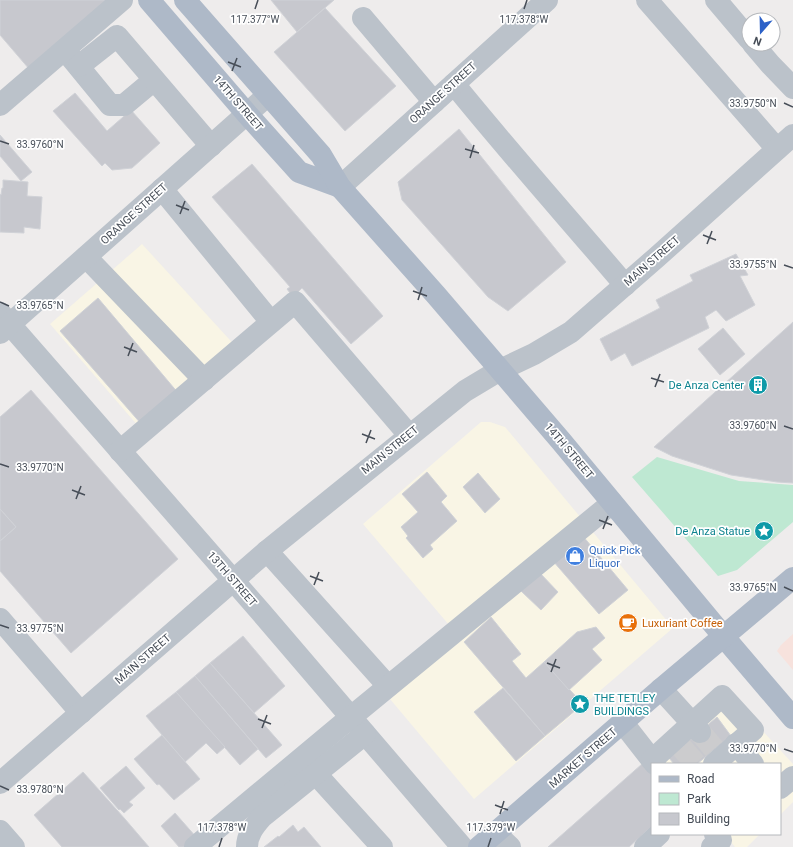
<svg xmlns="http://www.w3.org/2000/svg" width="793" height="847" viewBox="0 0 793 847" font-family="Roboto,sans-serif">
	<rect width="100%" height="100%" fill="#eeecec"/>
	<!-- commercial -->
	<g fill="#f9f5e5">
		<polygon points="142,244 240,351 145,434 50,324"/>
		<polygon points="481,422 490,422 505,427 673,628 474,799 390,699 461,639 363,524"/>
		<polygon points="725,690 793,764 793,802 780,815 780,764 661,764"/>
		<polygon points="724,834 760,834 747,847 735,847"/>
	</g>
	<!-- medical -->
	<polygon fill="#f7e2dd" points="793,634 793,670 777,651 781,645"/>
	<!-- green -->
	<polygon fill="#bee8d2" points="657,457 739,481 793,485 793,522 737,570 718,576 632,477"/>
	<!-- building -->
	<g fill="#c7c8ce" stroke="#d0d2d7">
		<polygon points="0,0 112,0 30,70 0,35"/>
		<polygon points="271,0 334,0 297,32"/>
		<polygon points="325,8 396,86 345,131 274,52"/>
		<polygon points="75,93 107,131 131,110 160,143 132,168 112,170 105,163 102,166 53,111"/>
		<polygon points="459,129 566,262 508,311 488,297 402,200 398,182"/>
		<polygon points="0,135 32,172 21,181 0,156"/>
		<polygon points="252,164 383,316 351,344 302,288 293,297 287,289 290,287 212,197"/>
		<polygon points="3,180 28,182 27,196 42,197 40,229 24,227 24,233 0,232 0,194 1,195 2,188 3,188"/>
		<polygon points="736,254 748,275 740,276 755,305 726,321 716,310 705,317 709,328 632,366 625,353 611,361 600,339 660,308 656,300 693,281 690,275"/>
		<polygon points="98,298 179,394 143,426 60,331"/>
		<polygon points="793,322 793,483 777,482 731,475 672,456 654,447"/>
		<polygon points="723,328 745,354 720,375 698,349"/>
		<polygon points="31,390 178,559 71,653 0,571 0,541 16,527 0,509 0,417"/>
		<polygon points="427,472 447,496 441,502 457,521 430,545 433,549 423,558 406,538 408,536 401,527 418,512 402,494"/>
		<polygon points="478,473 500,499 485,513 463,487"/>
		<polygon points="0,509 16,527 0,541"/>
		<polygon points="582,535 628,590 599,614 553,561"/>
		<polygon points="539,572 558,592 541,610 521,591"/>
		<polygon points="491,617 521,654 512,661 526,678 544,662 583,704 545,736 464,642"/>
		<polygon points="596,627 605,638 592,649 602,660 569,690 544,662 577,632"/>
		<polygon points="243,636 285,686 254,713 210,663"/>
		<polygon points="210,663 282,745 266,758 195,676"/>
		<polygon points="195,676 258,749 240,765 176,692"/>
		<polygon points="503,688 545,736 516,761 474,712"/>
		<polygon points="176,692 225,747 217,754 206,743 185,762 146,716"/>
		<polygon points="717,717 731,736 697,764 674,764 669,758"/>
		<polygon points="162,735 200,779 174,800 159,784 157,785 134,759"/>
		<polygon points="642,764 652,775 652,826 629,847 548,847"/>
		<polygon points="126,766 145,788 129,802 133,805 124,813 120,809 119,810 100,788"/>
		<polygon points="83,772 125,819 149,847 62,847 34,815"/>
		<polygon points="175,813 197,838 187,847 179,847 161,826"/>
		<polygon points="293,825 298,832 304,827 321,847 264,847 278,836 279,837"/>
	</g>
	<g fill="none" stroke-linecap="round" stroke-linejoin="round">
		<!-- minor-tunnel -->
		<g stroke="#ccccce" stroke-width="22" stroke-dasharray="22 11" stroke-linecap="butt">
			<polyline points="700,732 715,750"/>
			<polyline points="681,747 696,764"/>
		</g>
		<!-- minor -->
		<g stroke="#bbc2ca" stroke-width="22">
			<polyline points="647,0 777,149"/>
			<polyline points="716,0 749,39"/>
			<polyline points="363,18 434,102"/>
			<polyline points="753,44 770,64 793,88"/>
			<polyline points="69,55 110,105 124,105 154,80"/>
			<polyline points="79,66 117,36 211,146"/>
			<path d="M454,84C509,152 568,218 625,285"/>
			<polyline points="0,105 122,0"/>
			<polyline points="340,187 547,0"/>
			<polyline points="162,189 271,322"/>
			<polyline points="86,257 204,380"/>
			<polyline points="0,313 260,611 462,847"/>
			<polyline points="0,333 268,95"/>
			<polyline points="120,451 295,302 409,435"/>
			<polyline points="267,551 388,686"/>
			<polyline points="0,619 81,713"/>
			<polyline points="661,689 700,732"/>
			<polyline points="623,723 655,764"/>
			<polyline points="736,744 753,764"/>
			<polyline points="652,760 722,696 753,730 714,764"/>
			<polyline points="315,773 382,847"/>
			<polyline points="0,783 267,551 465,391 500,370 534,354 571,332 657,257 793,135"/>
			<polyline points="780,788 793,777"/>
			<polyline points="0,831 14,847"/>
			<polyline points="495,833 510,847"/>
			<polyline points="195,847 351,717 612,503"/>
			<path d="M247,847C247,835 254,826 262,817L365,734"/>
			<polyline points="645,847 659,834"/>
			<polyline points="712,847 721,840 715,834"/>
		</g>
		<!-- major -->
		<g stroke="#aeb9c8" stroke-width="22">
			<polyline points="149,0 247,114 299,172 340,187"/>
			<polyline points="185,0 321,155 340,187 436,295 561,441 724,637 793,718"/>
			<polyline points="479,847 661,689 793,578"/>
		</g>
	</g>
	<!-- ticks -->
	<path fill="none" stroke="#464d57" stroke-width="1.5" d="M255,9L258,0M524,9L527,0M228,62L241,67M232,71L237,58M784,103L793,107M0,141L9,144M465,149L479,153M470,158L474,145M176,205L189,210M180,214L185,201M703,235L716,240M707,244L712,231M784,265L793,268M413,291L427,296M418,300L422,287M0,302L9,306M124,347L137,352M128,356L133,343M651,378L664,382M655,387L660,374M784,426L793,429M362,434L375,439M366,443L371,430M0,464L9,467M72,490L85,495M76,499L81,486M599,520L612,525M603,529L608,516M310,576L323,581M314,585L319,572M784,587L793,591M0,625L9,628M547,663L560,668M551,672L556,659M258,719L271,724M262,728L267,715M784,749L793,752M0,786L9,790M495,805L508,810M500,814L504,801M219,847L222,838M488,847L491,838"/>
	<!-- icons -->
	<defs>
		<symbol id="building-disc" viewBox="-11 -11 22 22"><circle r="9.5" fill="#0f9aa8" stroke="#fff"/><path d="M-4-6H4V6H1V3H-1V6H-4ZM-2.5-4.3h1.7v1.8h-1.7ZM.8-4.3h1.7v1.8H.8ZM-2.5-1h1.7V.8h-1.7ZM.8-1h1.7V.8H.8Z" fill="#fff"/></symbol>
		<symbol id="sight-disc" viewBox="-11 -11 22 22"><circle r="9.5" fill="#0f9aa8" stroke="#fff"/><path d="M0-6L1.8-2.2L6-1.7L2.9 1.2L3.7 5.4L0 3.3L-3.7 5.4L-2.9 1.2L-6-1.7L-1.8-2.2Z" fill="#fff"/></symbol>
		<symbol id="shop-disc" viewBox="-11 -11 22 22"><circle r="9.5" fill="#3f7fe0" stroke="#fff"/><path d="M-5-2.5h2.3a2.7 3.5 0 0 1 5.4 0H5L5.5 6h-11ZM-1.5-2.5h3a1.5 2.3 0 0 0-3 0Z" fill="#fff"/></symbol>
		<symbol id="cafe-disc" viewBox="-11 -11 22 22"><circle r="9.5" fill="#e8710a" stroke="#fff"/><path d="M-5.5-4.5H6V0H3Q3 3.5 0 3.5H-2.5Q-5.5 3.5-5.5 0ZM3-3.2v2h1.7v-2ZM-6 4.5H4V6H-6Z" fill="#fff"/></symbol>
	</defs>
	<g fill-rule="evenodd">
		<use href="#building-disc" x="747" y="374" width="22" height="22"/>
		<use href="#sight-disc" x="753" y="520" width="22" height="22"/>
		<use href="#shop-disc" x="564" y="545" width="22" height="22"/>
		<use href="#cafe-disc" x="617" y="612" width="22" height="22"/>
		<use href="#sight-disc" x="569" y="693" width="22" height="22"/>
	</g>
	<g text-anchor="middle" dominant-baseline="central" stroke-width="3.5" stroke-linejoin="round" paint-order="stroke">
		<!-- street labels -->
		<g font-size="11" fill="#464d57" stroke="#fff">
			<text transform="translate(443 93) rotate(-42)">ORANGE STREET</text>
			<text transform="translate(238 103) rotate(49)">14TH STREET</text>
			<text transform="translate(134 214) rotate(-42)">ORANGE STREET</text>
			<text transform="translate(652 261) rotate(-41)">MAIN STREET</text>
			<text transform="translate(390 450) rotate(-39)">MAIN STREET</text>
			<text transform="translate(569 451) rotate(50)">14TH STREET</text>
			<text transform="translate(232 579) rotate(49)">13TH STREET</text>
			<text transform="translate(143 659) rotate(-41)">MAIN STREET</text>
			<text transform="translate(583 758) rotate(-41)">MARKET STREET</text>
		</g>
		<!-- culture labels -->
		<g font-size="11" fill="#0d838f" stroke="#fff" text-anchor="end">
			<text x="744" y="385">De Anza Center</text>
			<text x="750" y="531">De Anza Statue</text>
			<text x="594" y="698" text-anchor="start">THE TETLEY<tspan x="594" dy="13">BUILDINGS</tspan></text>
		</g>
		<!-- shop labels -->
		<g font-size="11" fill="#366cbe" stroke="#fff" text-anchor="start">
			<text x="589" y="550">Quick Pick<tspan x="589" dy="13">Liquor</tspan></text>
		</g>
		<!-- food labels -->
		<g font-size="11" fill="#c56008" stroke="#fff" text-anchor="start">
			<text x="642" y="623">Luxuriant Coffee</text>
		</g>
	</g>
	<g font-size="10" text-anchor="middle" fill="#464d57" stroke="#fff" stroke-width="3.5" stroke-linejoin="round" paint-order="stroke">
		<text x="255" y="23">117.377°W</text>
		<text x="524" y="23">117.378°W</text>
		<text x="753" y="107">33.9750°N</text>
		<text x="40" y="148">33.9760°N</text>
		<text x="753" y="268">33.9755°N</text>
		<text x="40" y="309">33.9765°N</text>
		<text x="753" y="429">33.9760°N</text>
		<text x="40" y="471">33.9770°N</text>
		<text x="753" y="591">33.9765°N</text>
		<text x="40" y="632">33.9775°N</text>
		<text x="753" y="752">33.9770°N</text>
		<text x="40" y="793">33.9780°N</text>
		<text x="222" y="831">117.378°W</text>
		<text x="491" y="831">117.379°W</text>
	</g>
	<!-- legend -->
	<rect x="651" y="763" width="130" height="72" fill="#ffffff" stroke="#b5b8bc"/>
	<rect x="659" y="776" width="20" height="6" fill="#aeb9c8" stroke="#b5b8bc"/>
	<text x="687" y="783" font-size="12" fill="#464d57">Road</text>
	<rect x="659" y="793" width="20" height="12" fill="#bee8d2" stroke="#b5b8bc"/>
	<text x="687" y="803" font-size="12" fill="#464d57">Park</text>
	<rect x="659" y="813" width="20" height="12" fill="#c7c8ce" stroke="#b5b8bc"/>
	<text x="687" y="823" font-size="12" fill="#464d57">Building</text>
	<!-- north arrow -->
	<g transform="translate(761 32) rotate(200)"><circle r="19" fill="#ffffff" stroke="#b5b8bc"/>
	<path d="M0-3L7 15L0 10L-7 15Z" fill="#2c61c8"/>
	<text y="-6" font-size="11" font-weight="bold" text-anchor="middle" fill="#464d57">N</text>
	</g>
</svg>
